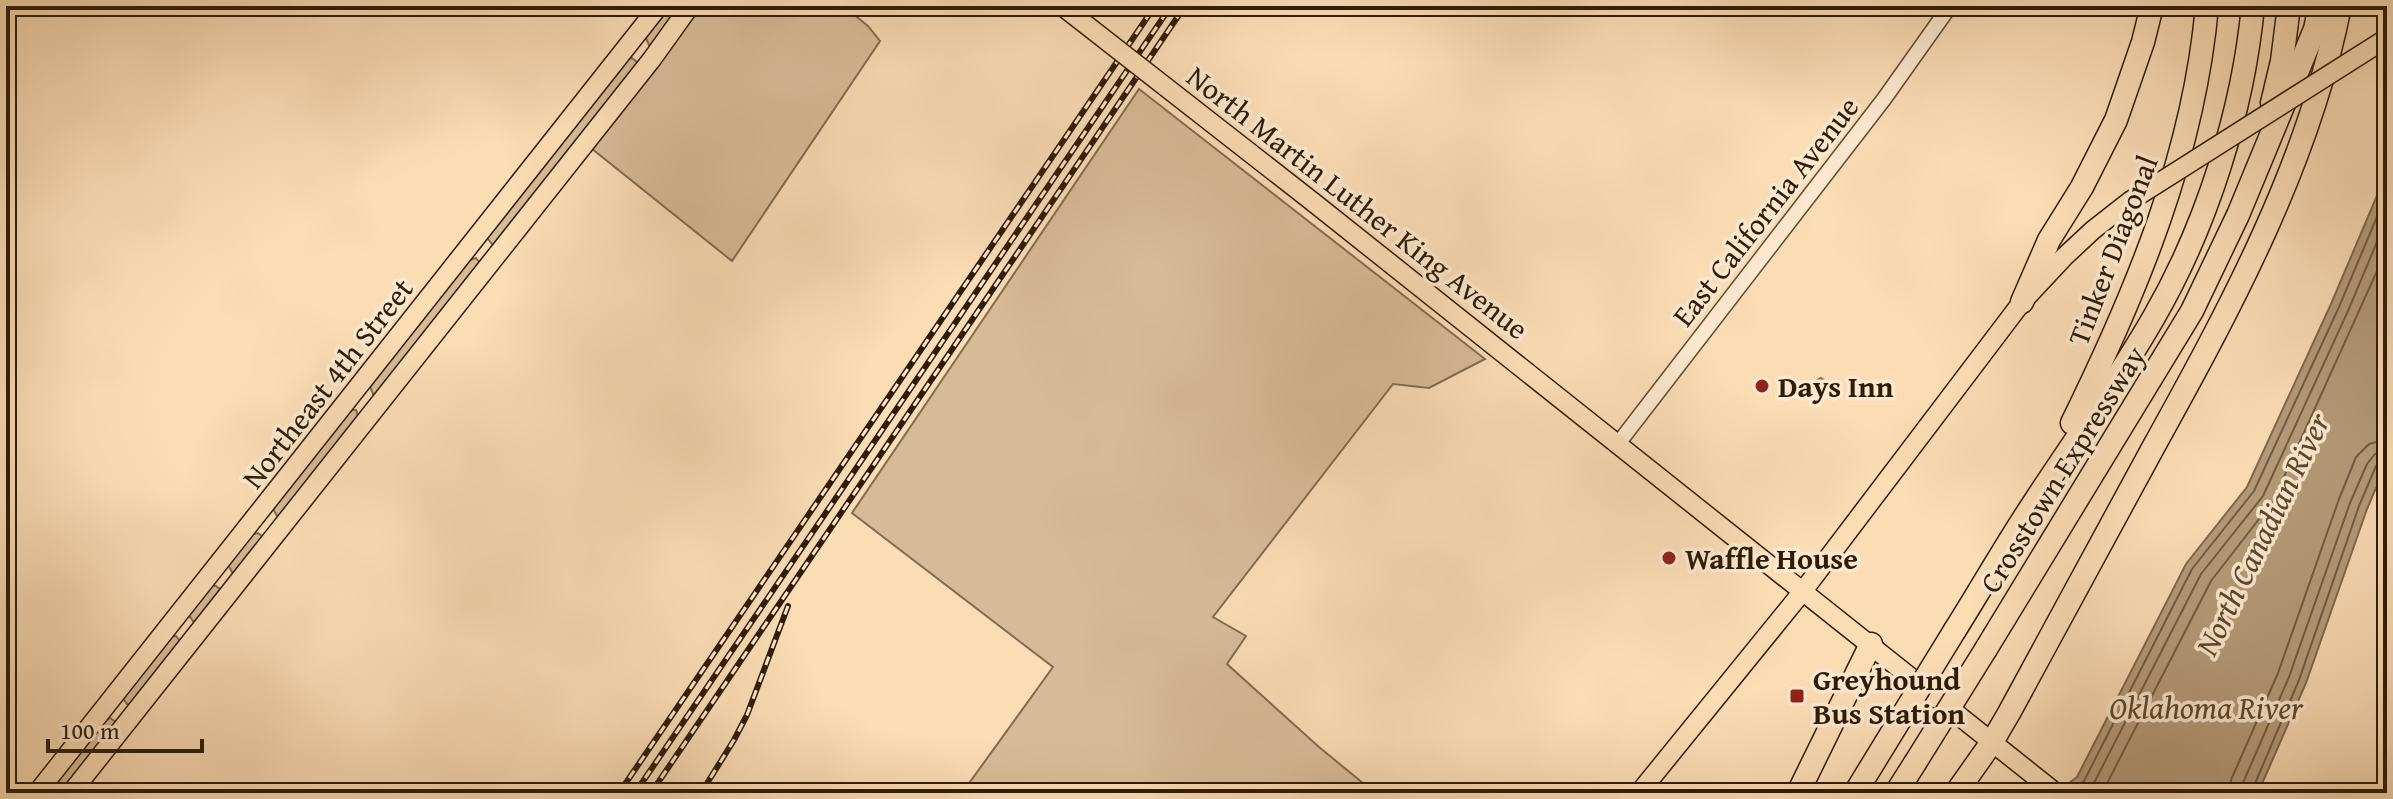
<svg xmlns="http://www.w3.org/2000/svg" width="2393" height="799" viewBox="0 0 2393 799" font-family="'Gentium Book Plus',serif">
	<rect width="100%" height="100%" fill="#fadcb5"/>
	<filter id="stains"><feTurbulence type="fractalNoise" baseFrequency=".0025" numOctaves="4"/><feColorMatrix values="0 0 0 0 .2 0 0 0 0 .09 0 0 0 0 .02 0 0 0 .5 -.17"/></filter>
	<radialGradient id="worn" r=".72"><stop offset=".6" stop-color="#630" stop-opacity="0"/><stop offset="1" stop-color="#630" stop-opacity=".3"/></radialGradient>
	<!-- green -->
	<g fill="#d7bb97" stroke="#826c4f" stroke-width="2">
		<polygon points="667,6 683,6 656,44 649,45 645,36"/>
		<polygon points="697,6 843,6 868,26 880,41 732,261 591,148"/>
		<polygon points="632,58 637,62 638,69 498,244 493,245 486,237 626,60"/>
		<polygon points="1139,89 1485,359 1429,388 1393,384 1213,617 1246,636 1227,664 1319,747 1375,793 962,793 1053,667 852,513"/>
		<polygon points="476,258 480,263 379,393 373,394 369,384 467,261"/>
		<polygon points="350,410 356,410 359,419 284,515 277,516 272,507"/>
		<polygon points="258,533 263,537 239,572 232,572 227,563 250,535"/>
		<polygon points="209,586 216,586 221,590 199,622 193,621 188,614"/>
		<polygon points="176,636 180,641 135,704 127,704 124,700 124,694 168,637"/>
		<polygon points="110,718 116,722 116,727 68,789 56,786 56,781 104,720"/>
	</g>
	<!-- water -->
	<g fill="#b59b7a" stroke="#7f684c" stroke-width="2">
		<polygon points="2387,172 2387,462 2367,509 2306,683 2258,793 2056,793 2077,777 2186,564 2247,487 2331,304"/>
		<polygon points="1821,378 1830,385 1816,403 1806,395 1806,386"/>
	</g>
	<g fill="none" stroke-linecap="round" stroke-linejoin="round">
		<!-- shore -->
		<g stroke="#725c40" stroke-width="2">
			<polyline points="2069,793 2084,781 2192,569 2254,491 2339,307 2387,193"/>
			<polyline points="2086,793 2093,785 2201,574 2263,496 2348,311 2387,218"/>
			<polyline points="2102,793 2211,581 2273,501 2387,249"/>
			<polyline points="2229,793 2231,780 2278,673 2339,499 2356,457 2369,444 2387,439"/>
			<polyline points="2241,793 2243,783 2289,677 2350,503 2367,464 2375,454 2387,451"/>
			<polyline points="2251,793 2299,680 2359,506 2376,466 2387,462"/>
		</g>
		<defs>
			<polyline id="minor" points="1617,445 1884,99 1950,6"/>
			<g id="major">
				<polyline points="1313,202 2056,793"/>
				<polyline points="37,793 659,6"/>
				<polyline points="71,793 652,59 690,6"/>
				<polyline points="1639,793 1803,591 2022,302 2064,257 2093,230 2130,201"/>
			</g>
			<g id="highway">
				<polyline points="2272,103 2282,61 2289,6"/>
				<polyline points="2022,302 2049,240 2082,187 2116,120 2143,42 2152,6"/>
				<path d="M2072,423C2137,291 2194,154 2207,6"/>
				<path d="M1955,630C1982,587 2007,543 2035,501C2075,440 2118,380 2154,317C2207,225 2243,111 2253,6"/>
				<polyline points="1986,649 2192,311 2238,215 2315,29 2320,6"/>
				<polyline points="1798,793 1871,644"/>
				<polyline points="1855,793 1885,744"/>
				<polyline points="1896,793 1915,763"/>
				<path d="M1956,793L1992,742L2009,713C2057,624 2105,535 2154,446C2231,307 2309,163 2340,6"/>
			</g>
		</defs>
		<!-- minor casing -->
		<use href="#minor" stroke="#614c32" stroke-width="17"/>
		<!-- major casing -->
		<use href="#major" stroke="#2e1c07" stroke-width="21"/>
		<!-- highway casing -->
		<use href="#highway" stroke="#2e1c07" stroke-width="25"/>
		<!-- minor -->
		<use href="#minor" stroke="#fce8cf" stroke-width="14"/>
		<!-- major -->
		<use href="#major" stroke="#fadcb5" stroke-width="18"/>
		<!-- highway -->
		<use href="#highway" stroke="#fadcb5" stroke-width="22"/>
		<defs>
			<g id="rail">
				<polyline points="619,793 1155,6"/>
				<polyline points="635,793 1171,6"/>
				<polyline points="651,793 1185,6"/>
				<polyline points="701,793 734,740 747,715 788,606"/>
			</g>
		</defs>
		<!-- rail casing -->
		<use href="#rail" stroke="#2e1c07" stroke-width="6"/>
		<!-- rail -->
		<use href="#rail" stroke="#fce8cf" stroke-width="3" stroke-dasharray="9" stroke-linecap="butt"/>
		<defs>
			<g id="major-bridge">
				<polyline points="1062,6 1313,202"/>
				<polyline points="2130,201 2387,38"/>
			</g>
			<g id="highway-bridge">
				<polyline points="1885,744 1955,630"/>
				<polyline points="1915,763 1986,649"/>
			</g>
		</defs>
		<!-- major-bridge casing -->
		<use href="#major-bridge" stroke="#2e1c07" stroke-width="21" stroke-linecap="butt"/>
		<!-- highway-bridge casing -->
		<use href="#highway-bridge" stroke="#2e1c07" stroke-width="25" stroke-linecap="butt"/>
		<!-- major-bridge -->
		<use href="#major-bridge" stroke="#fadcb5" stroke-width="18"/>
		<!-- highway-bridge -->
		<use href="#highway-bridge" stroke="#fadcb5" stroke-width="22"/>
	</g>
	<!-- markers -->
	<g fill="#8f2418" stroke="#fce8cf" stroke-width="3">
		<circle cx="1762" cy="386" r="8"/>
		<circle cx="1669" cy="558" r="8"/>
		<rect x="1789" y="688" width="16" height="16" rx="4"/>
	</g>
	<g text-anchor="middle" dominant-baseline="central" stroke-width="7" stroke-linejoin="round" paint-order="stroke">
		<!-- street labels -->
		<g font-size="30" fill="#2e1c07" stroke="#fce8cf">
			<text transform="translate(1358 202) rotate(38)">North Martin Luther King Avenue</text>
			<text transform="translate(1765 211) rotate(-52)">East California Avenue</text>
			<text transform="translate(2112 250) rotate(-69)">Tinker Diagonal</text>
			<text transform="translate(327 383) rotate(-52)">Northeast 4th Street</text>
			<text transform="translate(2062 469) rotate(-58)">Crosstown Expressway</text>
		</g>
		<!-- poi labels -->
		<g font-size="30" font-weight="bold" fill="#2e1c07" stroke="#fce8cf" text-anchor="start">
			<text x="1778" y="386">Days Inn</text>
			<text x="1685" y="558">Waffle House</text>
			<text x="1813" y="679">Greyhound<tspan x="1813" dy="34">Bus Station</tspan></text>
		</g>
		<!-- water labels -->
		<g font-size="32" font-style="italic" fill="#5d482f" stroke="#fce8cf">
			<text transform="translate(2262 534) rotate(-64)">North Canadian River</text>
			<text x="2206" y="707">Oklahoma River</text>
		</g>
	</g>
	<!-- margin -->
	<rect width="2393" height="799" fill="none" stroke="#fadcb5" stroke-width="32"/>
	<rect x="8" y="8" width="2377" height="783" fill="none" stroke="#2e1c07" stroke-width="4"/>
	<rect x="16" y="16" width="2361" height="767" fill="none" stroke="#2e1c07" stroke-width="2"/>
	<!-- scale -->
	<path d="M48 739v12h154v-12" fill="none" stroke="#2e1c07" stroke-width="4"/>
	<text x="60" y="739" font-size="24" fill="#2e1c07" stroke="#fce8cf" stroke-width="6" paint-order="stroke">100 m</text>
	<rect width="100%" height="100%" filter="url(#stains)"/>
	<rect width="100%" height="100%" fill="url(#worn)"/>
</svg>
